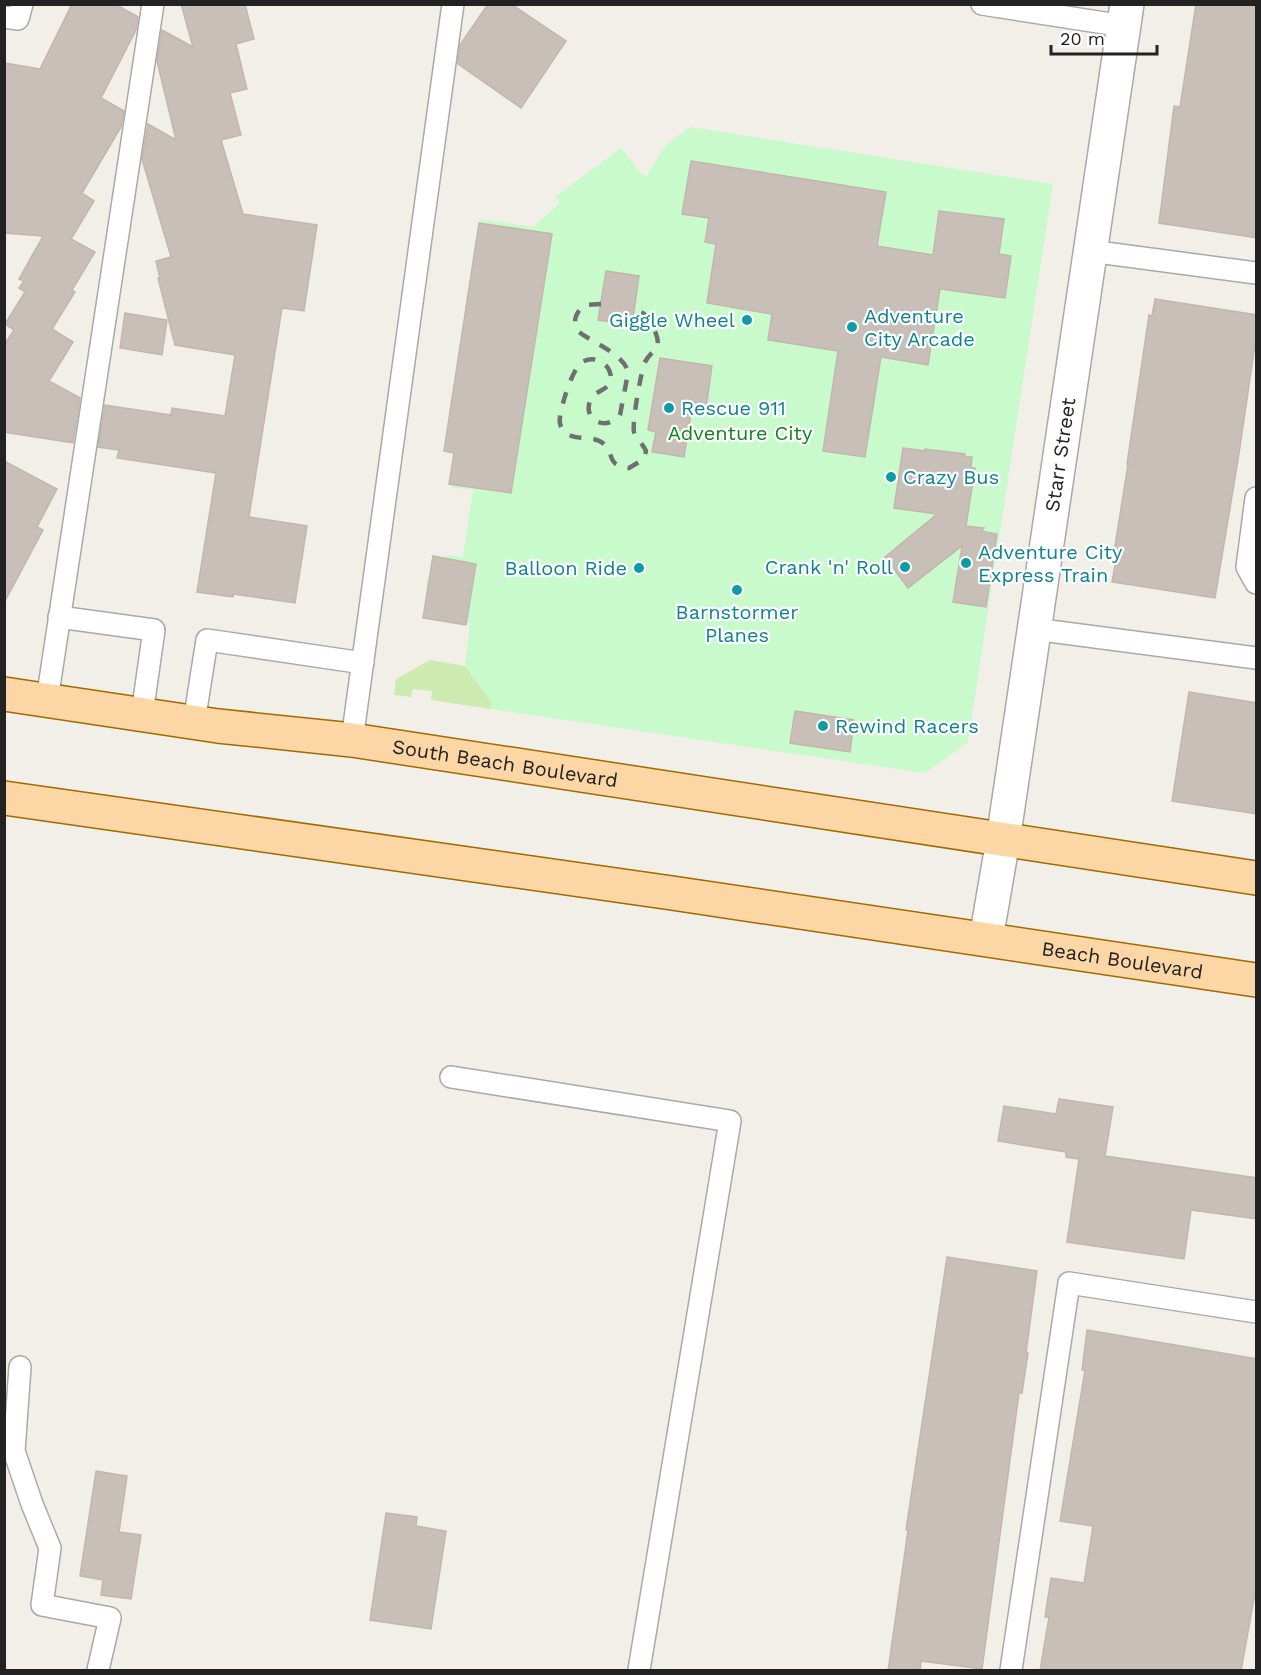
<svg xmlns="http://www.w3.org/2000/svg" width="1261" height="1675" viewBox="0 0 1261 1675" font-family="'Work Sans',sans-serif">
	<rect width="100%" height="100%" fill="#f2efe9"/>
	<!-- grass -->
	<polygon fill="#cdebb0" points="430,660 465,666 492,703 491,709 431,700 432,691 413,689 411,697 394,695 396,679"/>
	<!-- park -->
	<polygon fill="#c8facc" points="690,127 1053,184 968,742 925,773 491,709 492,703 465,666 470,622 442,617 429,603 426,583 433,565 448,555 463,557 473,490 452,487 458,444 448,442 481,219 533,227 560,203 555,197 621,148 640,172 646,177 665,146"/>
	<!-- building -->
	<g fill="#c7bfb8" stroke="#c4b6ab" stroke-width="1.5">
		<polygon points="72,4 115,4 138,17 136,30 101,98 124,111 121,127 82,193 94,201 71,239 95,252 72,290 75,292 52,329 73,342 49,381 80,398 73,443 4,432 4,345 14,330 5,324 25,292 19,288 24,281 19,279 43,236 4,233 4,63 40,69"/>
		<polygon points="181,4 245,4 254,39 236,44 247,89 230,93 241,135 221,140 243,214 317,225 304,311 282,308 249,517 307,526 295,603 233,594 233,597 197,592 216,473 117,458 119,450 98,447 105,405 171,415 172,408 225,416 235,355 175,345 158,278 160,278 156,261 171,257 142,159 148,124 176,140 157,61 162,30 193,47"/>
		<polygon points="488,4 511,4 566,41 521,108 458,64 460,45"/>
		<polygon points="1196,4 1257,4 1257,238 1159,223 1174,106 1180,107"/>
		<polygon points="691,161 886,192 877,246 933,255 939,211 1004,219 999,254 1011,256 1005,298 940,289 928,365 881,357 865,457 823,451 838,351 768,340 772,314 707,303 716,244 705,242 709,218 682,214"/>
		<polygon points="479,223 552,234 511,493 449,484 454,453 444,451"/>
		<polygon points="606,271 639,276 632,325 598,320"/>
		<polygon points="1155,299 1257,315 1257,331 1238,460 1215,598 1112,582 1116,560 1113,559 1128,464 1127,464 1149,315 1152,316"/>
		<polygon points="125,313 167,320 162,355 120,348"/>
		<polygon points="660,358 712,366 706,409 692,407 684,457 652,452 656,432 648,430"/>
		<polygon points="903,448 925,451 925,449 965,454 965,457 972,457 971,468 975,468 966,526 984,528 981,531 997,534 986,607 953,602 962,546 908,588 885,557 937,514 894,508"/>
		<polygon points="4,461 57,489 37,527 43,530 4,603"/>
		<polygon points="433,556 476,564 466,625 423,618"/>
		<polygon points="1189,692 1257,703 1257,814 1172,801"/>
		<polygon points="795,711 854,720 850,752 790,743"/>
		<polygon points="1059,1099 1113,1107 1105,1156 1257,1178 1257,1219 1191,1210 1184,1259 1067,1242 1079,1159 1066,1157 1066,1152 998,1141 1004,1106 1056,1114"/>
		<polygon points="947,1257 1037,1271 1026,1353 1028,1353 1022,1393 1019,1393 982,1669 921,1661 920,1671 888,1671 908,1530 906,1530"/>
		<polygon points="1087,1330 1257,1359 1257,1582 1241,1671 1040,1671 1049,1617 1045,1617 1051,1578 1084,1583 1093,1526 1060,1521 1085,1370 1082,1370"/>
		<polygon points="96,1471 127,1476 119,1532 141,1535 131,1599 101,1595 103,1580 80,1576"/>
		<polygon points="386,1513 417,1517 416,1526 446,1531 431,1629 370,1620"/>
	</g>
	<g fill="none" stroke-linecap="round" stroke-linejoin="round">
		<defs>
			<g id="service">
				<polyline points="982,4 1124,26"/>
				<polyline points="4,17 18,19 22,4"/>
				<polyline points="1090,251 1256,273"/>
				<polyline points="1256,498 1247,567 1256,583"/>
				<polyline points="59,617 154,630 142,714"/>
				<polyline points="1034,629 1256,658"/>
				<polyline points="47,700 153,4"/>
				<polyline points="194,722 207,640 363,663"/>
				<polyline points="352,740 453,4"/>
				<polyline points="451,1077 730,1121 639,1670"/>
				<polyline points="20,1367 14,1451 32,1504 50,1548 42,1605 110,1618 98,1670"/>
				<polyline points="1011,1670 1069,1283 1256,1312"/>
			</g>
			<g id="minor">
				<path id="s1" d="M986,939L1003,840L1127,4"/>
			</g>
			<g id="primary">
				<path id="s2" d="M4,694L218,726L352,740L1256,878"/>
				<path id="s3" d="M4,798L672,893L1256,980"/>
			</g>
		</defs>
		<!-- service casing -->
		<use href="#service" stroke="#a9a9a9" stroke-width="24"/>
		<!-- minor casing -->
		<use href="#minor" stroke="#a9a9a9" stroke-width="36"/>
		<!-- primary casing -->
		<use href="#primary" stroke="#a06b00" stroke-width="36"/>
		<!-- service -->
		<use href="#service" stroke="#fff" stroke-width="21"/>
		<!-- minor -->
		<use href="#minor" stroke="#fff" stroke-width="33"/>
		<!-- primary -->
		<use href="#primary" stroke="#fcd6a4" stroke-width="33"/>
		<!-- rail -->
		<path stroke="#707070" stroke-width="4.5" stroke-dasharray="12 12" stroke-linecap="butt" d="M601,304L584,305C575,314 572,321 579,332C593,343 626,355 628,373L620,415C605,432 583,420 590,401C594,388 618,391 609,370C607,366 604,363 600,361C594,358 587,359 582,362C573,367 561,406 560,417C559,421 560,426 563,430C573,443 594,433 605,445C615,456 606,465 629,468L644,459L646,451C643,444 636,439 634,432C632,422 640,379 643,368C648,346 668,355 651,323C647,315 643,312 634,310"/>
	</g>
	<!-- markers -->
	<g fill="#0f9aa8" stroke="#fff" stroke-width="2">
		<circle cx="747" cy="320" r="6"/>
		<circle cx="852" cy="327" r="6"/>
		<circle cx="669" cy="408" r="6"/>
		<circle cx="891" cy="477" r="6"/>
		<circle cx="966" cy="563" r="6"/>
		<circle cx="905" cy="567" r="6"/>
		<circle cx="639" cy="568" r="6"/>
		<circle cx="737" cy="590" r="6"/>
		<circle cx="823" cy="726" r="6"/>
	</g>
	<g text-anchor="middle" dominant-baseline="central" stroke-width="4.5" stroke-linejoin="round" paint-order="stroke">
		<!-- culture labels -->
		<g font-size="20" fill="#0d838f" stroke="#fff" text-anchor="start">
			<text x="864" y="316">Adventure<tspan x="864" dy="23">City Arcade</tspan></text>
			<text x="735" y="320" text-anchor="end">Giggle Wheel</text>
			<text x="681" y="408">Rescue 911</text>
			<text x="903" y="477">Crazy Bus</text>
			<text x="978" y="552">Adventure City<tspan x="978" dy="23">Express Train</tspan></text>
			<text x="893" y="567" text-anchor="end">Crank 'n' Roll</text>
			<text x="627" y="568" text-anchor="end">Balloon Ride</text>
			<text x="737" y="612" text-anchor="middle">Barnstormer<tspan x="737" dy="23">Planes</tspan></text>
			<text x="835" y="726">Rewind Racers</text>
		</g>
		<!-- park labels -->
		<g font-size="20" fill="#0c8416" stroke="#fff">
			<text x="740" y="433">Adventure City</text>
		</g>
		<!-- street labels -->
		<g font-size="20" fill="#222" stroke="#fff">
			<text stroke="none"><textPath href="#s1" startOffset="490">Starr Street</textPath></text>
			<text stroke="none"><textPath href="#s2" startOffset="506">South Beach Boulevard</textPath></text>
			<text stroke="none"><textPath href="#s3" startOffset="1130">Beach Boulevard</textPath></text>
		</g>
	</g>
	<!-- border -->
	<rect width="1261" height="1675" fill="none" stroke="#222222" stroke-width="12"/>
	<!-- scale -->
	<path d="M1051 45v9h106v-9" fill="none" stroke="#222222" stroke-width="3"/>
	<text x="1060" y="45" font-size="18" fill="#222222" stroke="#ffffff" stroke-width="4.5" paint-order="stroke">20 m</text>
</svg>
